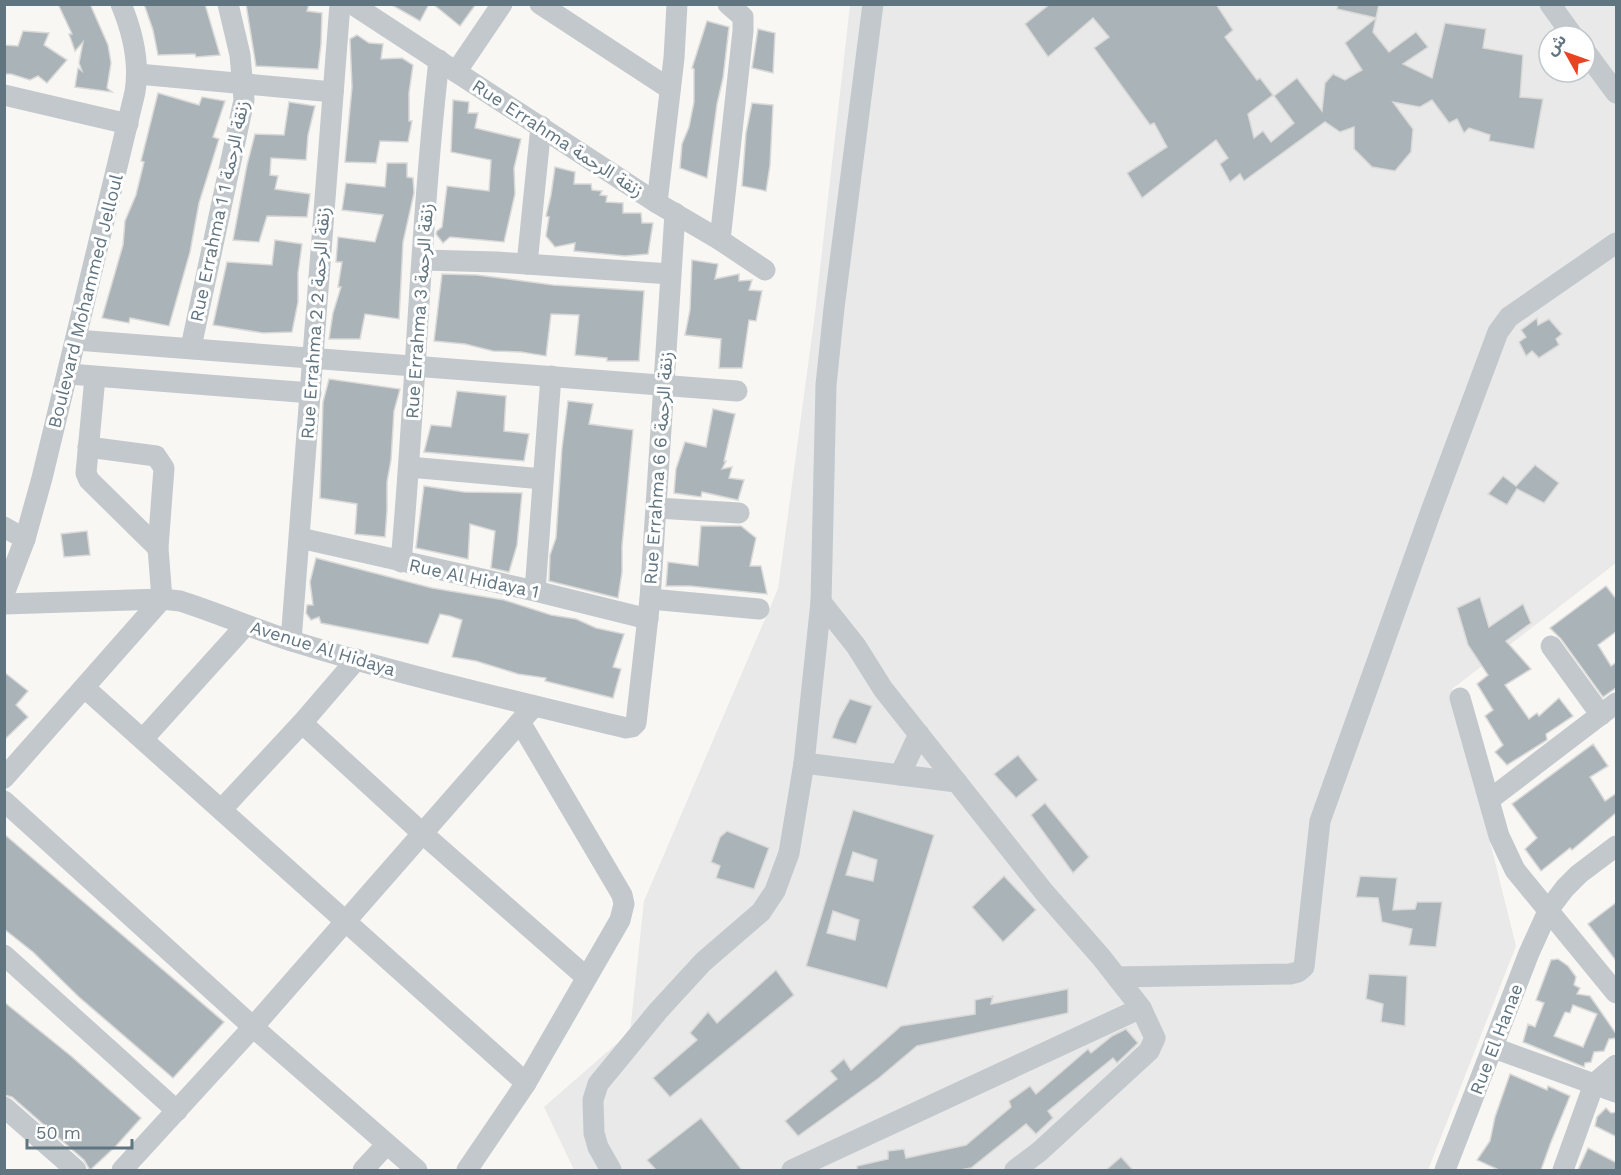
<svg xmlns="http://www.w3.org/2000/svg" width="1621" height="1175" viewBox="0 0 1621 1175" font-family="'Work Sans','Noto Sans Arabic',sans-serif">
	<rect width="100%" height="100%" fill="#f8f7f4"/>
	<!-- built -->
	<path fill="#e8e9e8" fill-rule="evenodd" d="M850,5H1616V563L1452,689L1516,946L1428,1170H574L544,1107L630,1032L644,901L778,589L815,313ZM1549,36H1585V72H1549Z"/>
	<!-- building -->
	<g fill="#a9b3b8" stroke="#d9d9d7" stroke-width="1.5" fill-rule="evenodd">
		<polygon points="58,4 90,4 108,45 111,63 107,88 112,92 75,87 78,68 82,71 79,63 83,42 75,51 69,34 72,34"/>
		<polygon points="144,4 205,4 220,55 196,57 195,54 158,55 153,30"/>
		<polygon points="246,4 309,4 307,11 322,13 321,44 318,69 256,66"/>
		<polygon points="390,4 429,4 420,21"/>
		<polygon points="433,4 476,4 460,26"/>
		<polygon points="1050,4 1216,4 1233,30 1225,37 1257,80 1260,78 1273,95 1248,114 1254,138 1263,131 1271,142 1294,123 1274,96 1297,78 1322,111 1325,83 1333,74 1345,80 1362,70 1345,43 1376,18 1337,9 1338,4 1379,4 1373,32 1389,52 1416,32 1428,47 1403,64 1432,78 1445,23 1486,29 1483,48 1523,55 1520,97 1543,99 1534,149 1489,141 1490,135 1469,128 1464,133 1457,119 1449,123 1432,100 1420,107 1393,102 1413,129 1411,152 1395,171 1372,167 1354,149 1354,127 1340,132 1325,122 1244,181 1240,174 1230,182 1220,164 1228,158 1216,140 1142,198 1127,173 1167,147 1154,123 1150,125 1094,48 1109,37 1093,18 1048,57 1025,24"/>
		<polygon points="707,21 729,27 723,78 717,104 707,178 680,168 682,144 689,127 694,102 694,69 692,68"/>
		<polygon points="758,29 775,33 773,73 752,68"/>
		<polygon points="23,31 49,33 44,45 67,60 47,83 38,76 30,80 11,74 4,74 4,45 18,46"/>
		<polygon points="357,35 369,43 383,44 381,59 402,58 413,65 409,93 409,121 412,121 408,142 380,141 376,163 345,162 352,87 350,39"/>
		<polygon points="158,93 199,105 202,97 225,101 213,137 219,139 199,203 190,252 169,326 130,318 129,323 102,318 123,245 125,221 136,195 144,162 141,161"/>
		<polygon points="453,100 469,102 468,113 478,113 475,128 521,139 514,168 515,194 504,242 450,237 443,243 436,234 437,231 442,227 447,186 489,191 491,160 451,152"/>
		<polygon points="289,102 315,106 308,135 306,160 271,158 270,175 278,176 275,189 310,194 307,217 267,216 259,242 233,240 247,165 255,134 284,135"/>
		<polygon points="752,103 773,105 770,165 766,191 742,186 746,133"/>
		<polygon points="387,163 407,163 407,177 413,178 414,193 403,242 399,319 365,314 360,339 329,339 333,313 341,287 338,287 342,262 336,262 338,237 375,242 383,215 342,210 346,183 385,187"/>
		<polygon points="555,167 575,172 574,184 591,184 592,190 602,191 600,195 607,196 606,202 623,203 623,213 641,213 642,223 653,223 648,254 625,256 574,251 575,243 555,247 546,236 549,217 546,216 551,195"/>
		<polygon points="275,240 302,244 298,273 298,302 292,332 263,333 213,325 227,262 272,265"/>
		<polygon points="692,260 718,264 715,279 739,274 739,281 752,280 749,290 762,291 756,321 749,320 742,368 719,368 721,339 685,335 690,310"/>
		<polygon points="442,274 477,275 553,285 644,291 639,361 607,361 607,358 575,355 579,315 551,314 546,356 521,352 493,351 465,344 434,341"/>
		<polygon points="1537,318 1538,325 1549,319 1562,334 1556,339 1559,345 1539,358 1532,351 1526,356 1519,342 1526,337 1521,330"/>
		<polygon points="329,379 400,389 394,411 391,460 387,482 387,510 385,537 355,534 357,504 320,498 323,402"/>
		<polygon points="457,391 506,396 504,431 529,434 524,461 424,452 431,425 451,427"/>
		<polygon points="568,401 593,404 589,424 633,430 622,546 622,572 618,598 549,581 550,555 556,538 562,448"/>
		<polygon points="713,409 735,414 724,461 726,461 722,469 732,467 729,478 744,480 738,500 702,492 701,497 674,493 676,469 685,442 706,447"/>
		<polygon points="1535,465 1559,483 1544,503 1517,489 1507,505 1488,494 1503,476 1516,486"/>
		<polygon points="424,486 464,492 522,493 517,545 509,572 491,568 495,531 470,524 468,559 416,548"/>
		<polygon points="701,526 741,526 756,538 750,566 761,566 767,594 690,586 666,586 668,562 698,566"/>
		<polygon points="87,531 90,555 64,557 61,534"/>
		<polygon points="316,558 432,588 504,600 551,615 576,619 596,628 624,634 613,667 621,669 613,698 545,681 546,678 518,674 476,661 452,657 462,620 450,616 440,614 428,644 321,623 319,617 311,620 306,613 307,605 313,605 310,582"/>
		<polygon points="1606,586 1617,600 1617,631 1598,645 1611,666 1617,662 1617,687 1603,697 1561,639 1550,628"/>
		<polygon points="1480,597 1489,627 1523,604 1531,623 1506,641 1531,669 1505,685 1529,719 1537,713 1539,716 1559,698 1573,716 1546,734 1547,740 1507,765 1495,752 1503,745 1485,716 1493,710 1477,684 1488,675 1468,645 1457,608"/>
		<polygon points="4,672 28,691 16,705 28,717 4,740"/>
		<polygon points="850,699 872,706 856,744 832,738 839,719"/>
		<polygon points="1593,744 1608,766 1590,777 1605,801 1617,793 1617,812 1572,850 1570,848 1541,871 1525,849 1537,838 1512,804"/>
		<polygon points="1018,755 1038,780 1016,798 994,774"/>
		<polygon points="1045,803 1089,857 1073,873 1031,815"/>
		<path d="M853,810L934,835L887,988L806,966ZM853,852L877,860L873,881L846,875ZM833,911L859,920L855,940L827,933Z"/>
		<polygon points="727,831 769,848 754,889 716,878 720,866 711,862 720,837"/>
		<polygon points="4,834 224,1022 173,1078 79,997 33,952 4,929"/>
		<polygon points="1004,876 1036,910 1003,942 972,907"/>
		<polygon points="1360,876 1397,878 1393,910 1415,909 1417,902 1442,902 1436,947 1409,945 1412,929 1382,922 1378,898 1356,897"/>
		<polygon points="1617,902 1617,962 1588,924"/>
		<path d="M1558,959L1568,966L1576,977L1574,985L1580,988L1577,994L1590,996L1617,1035V1038L1609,1039L1604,1051L1594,1052L1591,1062L1585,1063L1584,1067L1523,1042L1528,1024L1535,1027L1544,1003L1536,1000L1551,960ZM1573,1005L1597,1014L1583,1047L1554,1036L1565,1012L1570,1013Z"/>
		<polygon points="776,970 794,995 670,1097 653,1078 697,1040 690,1033 708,1012 717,1023"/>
		<polygon points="1369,974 1407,976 1405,1026 1381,1022 1383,1004 1366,999"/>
		<polygon points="1068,989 1068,1013 917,1046 879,1078 798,1136 785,1121 837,1079 830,1071 844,1059 851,1070 901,1026 975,1014 975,1000 993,996 991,1004"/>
		<polygon points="4,1002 71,1056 141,1118 115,1147 90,1170 84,1160 12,1097 4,1095"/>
		<polygon points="1126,1029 1138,1043 1117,1063 1113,1058 1048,1111 1053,1118 1036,1134 1026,1124 971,1168 960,1170 857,1170 857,1166 888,1159 888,1151 904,1149 906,1158 966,1145 1011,1107 1009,1101 1030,1086 1036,1094 1088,1049 1091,1053 1112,1036"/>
		<polygon points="1510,1074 1547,1090 1548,1086 1570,1096 1551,1142 1541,1170 1499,1170 1477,1160 1490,1141 1495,1117"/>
		<polygon points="1606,1108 1611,1113 1617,1112 1617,1137 1595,1126 1597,1117"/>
		<polygon points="701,1118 742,1170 656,1170 647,1160"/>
		<polygon points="1588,1148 1617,1163 1617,1170 1578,1170"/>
		<polygon points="1121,1157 1133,1170 1106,1170"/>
	</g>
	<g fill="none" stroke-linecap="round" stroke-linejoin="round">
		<!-- minor -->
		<g stroke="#c2c8cb" stroke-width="21">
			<polyline points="352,4 657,203 720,240 765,270"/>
			<polyline points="540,4 670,89"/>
			<polyline points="1550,4 1573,36"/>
			<polyline points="1585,51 1616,93"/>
			<polyline points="456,72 502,4"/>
			<polyline points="138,74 333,92"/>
			<polyline points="4,95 128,124"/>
			<polyline points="657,203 674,58 677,4"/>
			<polyline points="720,240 743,31 743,17 728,4"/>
			<polyline points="423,260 497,262 670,274"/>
			<polyline points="527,264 541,126"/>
			<polyline points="76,340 737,391"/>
			<polyline points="191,347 244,100 240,55 228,4"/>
			<polyline points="69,374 311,393"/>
			<polyline points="95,377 86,473 89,480 158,548"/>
			<polyline points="409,467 543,479"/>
			<polyline points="657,508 739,513"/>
			<polyline points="4,527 25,539"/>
			<polyline points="300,538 535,591 648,619"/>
			<path d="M401,562C416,395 420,227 439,60"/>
			<polyline points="535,591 551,376"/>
			<path d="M4,594L25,539L42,478L135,92C140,62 133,33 121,4"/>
			<polyline points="650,599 759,609"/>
			<path d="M4,604L162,599L180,601C218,613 254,629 292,641C401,675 515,701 626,728L632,727L636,723L650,599L675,213"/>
			<polyline points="291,641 340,4"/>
			<polyline points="1551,646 1601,715"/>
			<polyline points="85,688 526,1083"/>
			<polyline points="1460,698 1499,836 1515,870 1616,993"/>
			<polyline points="302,723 422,833 586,977"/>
			<polyline points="143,739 246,625"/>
			<polyline points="804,763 957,782"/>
			<polyline points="900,775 919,734"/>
			<polyline points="4,778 162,599 158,548 164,468 156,456 88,447"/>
			<polyline points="1489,800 1616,703"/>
			<polyline points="4,801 253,1027 417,1170"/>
			<polyline points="222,809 302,723 357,659"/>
			<polyline points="4,955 177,1111"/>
			<polyline points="1117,977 1290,974 1298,972 1304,967 1320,821 1431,511 1498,332 1509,317 1616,243"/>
			<polyline points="1494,1048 1616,1092"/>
			<polyline points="4,1107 76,1170"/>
			<polyline points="122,1170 253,1027 534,706"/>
			<polyline points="363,1170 386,1145"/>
			<polyline points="467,1170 526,1083 620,920 624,904 622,895 520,722"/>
			<polyline points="611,1170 598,1147 594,1133 593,1100 598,1084 658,1011 703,962 761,912 775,891 789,853 804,763 821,602 826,385 834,308 873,4"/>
			<polyline points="792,1170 1141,1008 1101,957 1044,892 883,689 856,646 821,602"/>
			<polyline points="1015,1170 1039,1152 1149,1051 1155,1038 1141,1008"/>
			<polyline points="1445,1170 1529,953 1549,909 1565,888 1579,874 1616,846"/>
			<polyline points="1563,1170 1594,1084 1616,1065"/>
		</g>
	</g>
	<g text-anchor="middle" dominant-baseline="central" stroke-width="6" stroke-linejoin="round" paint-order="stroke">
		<!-- street labels -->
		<g font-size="18" fill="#617581" stroke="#fff">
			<text transform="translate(558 138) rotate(33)">Rue Errahma زنقة الرحمة</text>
			<text transform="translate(219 211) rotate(-78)">Rue Errahma 1 زنقة الرحمة 1</text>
			<text transform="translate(85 301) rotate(-76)">Boulevard Mohammed Jelloul</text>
			<text transform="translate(419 311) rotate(-86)">Rue Errahma 3 زنقة الرحمة</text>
			<text transform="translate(315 323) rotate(-86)">Rue Errahma 2 2 زنقة الرحمة</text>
			<text transform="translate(658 468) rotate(-86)">Rue Errahma 6 6 زنقة الرحمة</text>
			<text transform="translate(474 578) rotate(12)">Rue Al Hidaya 1</text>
			<text transform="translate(323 648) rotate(17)">Avenue Al Hidaya</text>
			<text transform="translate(1496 1039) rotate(-69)">Rue El Hanae</text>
		</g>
	</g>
	<!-- border -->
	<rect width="1621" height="1175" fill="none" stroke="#617581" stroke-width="12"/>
	<!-- north arrow -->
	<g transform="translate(1567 54) rotate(310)"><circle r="28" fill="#ffffff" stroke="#c0c8cd" stroke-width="1.5"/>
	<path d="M0-4.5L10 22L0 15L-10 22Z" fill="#e94322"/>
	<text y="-9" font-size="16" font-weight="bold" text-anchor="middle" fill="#617581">ش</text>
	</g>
	<!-- scale -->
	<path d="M27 1139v9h105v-9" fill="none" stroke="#617581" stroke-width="3"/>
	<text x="36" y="1139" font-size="18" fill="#617581" stroke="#ffffff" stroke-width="4.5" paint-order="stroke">50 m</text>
</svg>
